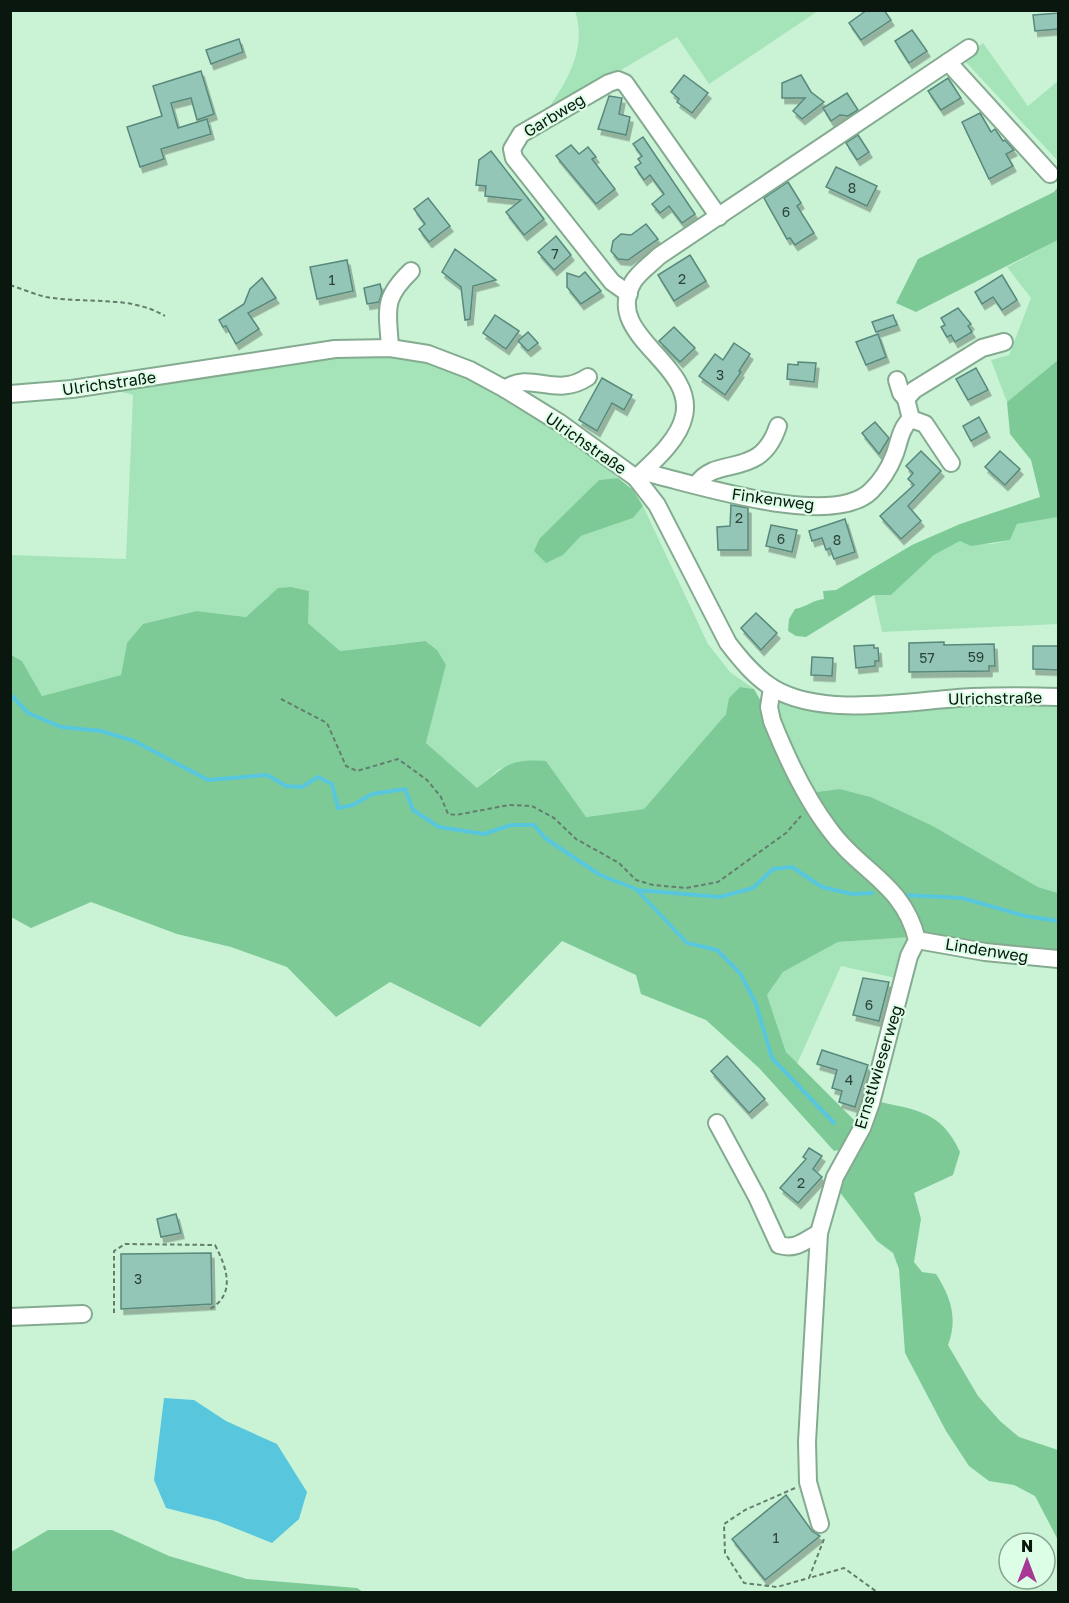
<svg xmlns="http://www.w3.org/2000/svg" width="1069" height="1603" viewBox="0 0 1069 1603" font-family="'Golos Text',sans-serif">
	<defs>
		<filter id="shadow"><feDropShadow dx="3" dy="5.5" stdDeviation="0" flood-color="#0004"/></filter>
	</defs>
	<rect width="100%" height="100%" fill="#caf3d6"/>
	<!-- green -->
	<g fill="#a5e4b9">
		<path d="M575,11H818L709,84L677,37L543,116C565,85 588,50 575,11Z"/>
		<polygon points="983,43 1028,106 1058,81 1058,161 963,59"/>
		<polygon points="1058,240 1058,360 1007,402 991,360 1009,355 1031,298 1007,267"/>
		<path d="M373,354L426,361L458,374L568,437L618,478L599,480L540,538L563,555L581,536L633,518L643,506L708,644L730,672L754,689L740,687L726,714L644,809L585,817L546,761L499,769L477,789L426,743L446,665L424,641L340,651L308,623V591C275,583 270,596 247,617L197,611L127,643L121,675L42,696L22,661L11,654V555L126,559L133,395L118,391C202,373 287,357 373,354Z"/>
		<polygon points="1058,517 1058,624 882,632 874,595 891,595 934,555 960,541 992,544 1010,540 1017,524"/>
		<path d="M779,702L829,709L968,703H1058V893L1038,887L933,826L871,797L840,789L816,792C795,768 785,735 775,705Z"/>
		<polygon points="912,937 900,979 841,966 797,1064 786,1052 767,995 783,972 838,942"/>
	</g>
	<!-- forest -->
	<g fill="#7dca97">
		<polygon points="1058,187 1058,240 916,312 896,303 918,259 1054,192"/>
		<path d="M1058,360V517L1017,524L1010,540L971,546L960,541L934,555L891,595H874L806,637L796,636L788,631L789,619L795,609C806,607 813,600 824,599L823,591L836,590L912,545L960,524L1040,497L1031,460L1010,434L1007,402Z"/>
		<polygon points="618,478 633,490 643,506 633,518 581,536 563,555 546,563 534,551 540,538 599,480"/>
		<path d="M291,587L309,591L308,623L340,651L425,641L437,650L446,665L426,743L477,788C505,767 508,758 546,761L586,817L644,809L726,714L729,698L740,687L754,689L806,781L816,792L840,789L871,797L933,826L1038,887L1058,893V954L912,937L838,942L783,972L767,995L786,1052L859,1125L844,1149L834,1151L759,1068L706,1020L641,994L636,975L562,941L480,1027L390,982L336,1017L287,967L231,947L177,934L91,902L31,928L11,917L10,654L22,661L42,696L121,675L127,643L143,624L197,611L246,617L278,588Z"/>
		<path d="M875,1101C915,1110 941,1110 960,1152L953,1175L914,1193L921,1219L914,1262L922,1272L936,1274C951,1297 958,1319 948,1345L978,1396L1000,1421L1019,1437L1058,1450V1540L1035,1496L1014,1485L989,1481L969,1466L946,1431L905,1353L899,1269L893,1253L877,1241L839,1191L840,1181Z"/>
		<polygon points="48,1530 112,1530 169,1556 247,1579 357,1588 363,1592 11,1592 11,1552"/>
	</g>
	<!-- water -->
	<polygon fill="#58c7de" points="164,1398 194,1400 226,1421 277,1444 307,1492 299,1519 272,1543 217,1521 166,1508 154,1480"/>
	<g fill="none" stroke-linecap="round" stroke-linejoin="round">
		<!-- stream -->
		<g stroke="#58c7de" stroke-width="4">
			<polyline points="10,694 28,713 61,727 101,731 134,741 208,780 267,775 286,786 302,787 318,777 332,784 338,808 353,805 372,794 405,789 413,810 439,827 484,834 511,825 534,825 545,838 600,875 636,889 687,943 717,950 740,973 756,1004 772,1058 834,1123"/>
			<polyline points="637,890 720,897 753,888 773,869 792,867 822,887 852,894 872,893"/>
			<polyline points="902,895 962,898 1025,916 1058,921"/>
		</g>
	</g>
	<!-- building -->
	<g fill="#93c6b7" stroke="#58897b" stroke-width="1.5" filter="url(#shadow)">
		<polygon points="867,10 884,10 891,20 861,40 849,23"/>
		<polygon points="1059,13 1059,29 1035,31 1033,15"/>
		<polygon points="912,30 927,51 909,63 895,41"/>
		<polygon points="239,39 243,52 211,64 206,50"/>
		<polygon points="201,71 214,114 197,120 191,98 171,103 178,128 207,119 211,134 161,149 164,159 140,167 127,127 162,116 153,86"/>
		<polygon points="684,75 708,93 692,113 677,102 679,99 671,92"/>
		<polygon points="801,75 811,92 824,102 802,119 793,111 805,98 782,98 782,83"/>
		<polygon points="948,78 961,98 941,110 928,91"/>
		<polygon points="847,93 858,110 848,116 840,115 831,121 823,108"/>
		<polygon points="609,96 622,98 619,114 630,117 626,135 598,129"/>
		<polygon points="980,113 991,132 995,129 1003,141 1005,140 1014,150 1006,154 1013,166 989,179 962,122"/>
		<polygon points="858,135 869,152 857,160 846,143"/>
		<polygon points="643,137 695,214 682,223 669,206 660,213 652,204 664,194 650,175 644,180 635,167 641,163 638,159 642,156 633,144"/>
		<polygon points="571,145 579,154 588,147 596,157 592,159 615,189 596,204 556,156"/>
		<polygon points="491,151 544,219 524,235 506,212 521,200 485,196 486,186 476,185 479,160"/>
		<polygon points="836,167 877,186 867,206 826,187"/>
		<polygon points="788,182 801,203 797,206 814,233 795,245 790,238 787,239 764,198"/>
		<polygon points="428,198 450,226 429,242 419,229 425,224 414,209"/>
		<polygon points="646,224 658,239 628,260 618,259 611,251 613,241 621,234 631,235"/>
		<polygon points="556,236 571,255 554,270 538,252"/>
		<polygon points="455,249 496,280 473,286 470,319 465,320 461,287 442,272"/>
		<polygon points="690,255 706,281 674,301 658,275"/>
		<polygon points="347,260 353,291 317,299 310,267"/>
		<polygon points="585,272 601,291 581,304 567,287 567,273 579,277"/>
		<polygon points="1002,275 1017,300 1002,310 993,297 982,304 975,292"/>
		<polygon points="262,278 276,298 248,313 259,329 236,344 226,326 223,327 219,320 244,304 250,289"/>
		<polygon points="380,284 382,292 379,302 367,304 364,288"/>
		<polygon points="958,308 971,324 968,326 972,332 955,342 951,335 947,337 941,327 945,325 941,318"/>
		<polygon points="495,315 519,331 506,349 483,333"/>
		<polygon points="893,315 897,325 876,332 872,322"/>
		<polygon points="674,327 695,348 680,362 659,341"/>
		<polygon points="528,332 538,343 528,351 518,341"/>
		<polygon points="878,334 886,357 866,365 856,342"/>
		<polygon points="734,343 750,354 739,371 741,372 725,395 699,376 715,354 723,360"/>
		<polygon points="798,362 816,363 814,382 787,379 788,364 798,365"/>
		<polygon points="976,368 988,390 968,400 956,379"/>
		<polygon points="602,378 632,395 624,410 612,403 597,431 579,420"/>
		<polygon points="979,417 987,432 971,441 963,426"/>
		<polygon points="875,422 889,438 879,454 862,433"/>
		<polygon points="921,451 941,471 908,506 921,521 901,539 880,516 914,485 908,479 913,473 906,466"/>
		<polygon points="1000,451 1020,469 1005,485 985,467"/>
		<polygon points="731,505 748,508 748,550 718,550 717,527 730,526"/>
		<polygon points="845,519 855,552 834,559 830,548 826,550 822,538 812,541 809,531"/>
		<polygon points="771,525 797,530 792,552 766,546"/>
		<polygon points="756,613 777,633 761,650 741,628"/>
		<polygon points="944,642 944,645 994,644 995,666 989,666 989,671 909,672 909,643"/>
		<polygon points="874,645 874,648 878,648 879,661 875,661 875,666 856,668 854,646"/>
		<polygon points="1033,646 1059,646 1059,670 1033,669"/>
		<polygon points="812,657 833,658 832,676 811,675"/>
		<polygon points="863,978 889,982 879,1021 853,1015"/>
		<polygon points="822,1050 868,1065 855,1107 839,1102 842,1091 832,1088 837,1070 817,1064"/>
		<polygon points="727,1056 765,1099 749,1113 711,1071"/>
		<polygon points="809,1148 822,1156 813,1169 822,1177 798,1203 780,1188 806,1159 803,1157"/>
		<polygon points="176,1214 181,1233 161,1237 157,1219"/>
		<polygon points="211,1253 212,1304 121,1309 121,1254"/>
		<polygon points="786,1495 812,1531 820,1536 765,1580 732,1539"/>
	</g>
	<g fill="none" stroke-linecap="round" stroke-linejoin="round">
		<defs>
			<g id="minor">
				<polyline points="948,62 1050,174"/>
				<polyline points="629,294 612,282 514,158 512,149 521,134 609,83 618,80 625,83 719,217"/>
				<path d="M390,348C388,310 381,300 411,271"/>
				<polyline points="897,380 901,393 906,399"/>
				<path d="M505,389C531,370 555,399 588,377"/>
				<path d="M10,394L72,389L335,349L390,348L428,354L470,370L505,389L560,423L636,478L657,505L728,643C741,660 755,677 773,688C824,719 914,700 972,697C1001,696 1030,696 1058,697"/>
				<polyline points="911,419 906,399 914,390 982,348 1004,342"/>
				<path d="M643,472C693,483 831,530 871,491C881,481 889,469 894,456C899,444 900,428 911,419L925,424L951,463"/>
				<path d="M636,478C653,462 679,440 684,416C696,363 602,336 633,282C639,272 651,264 659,256L969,48"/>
				<path d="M697,484C717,454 760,481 778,426"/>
				<path d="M772,688L769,707L772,721C786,756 807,800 830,830C859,871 904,884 917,940L909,956L871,1103L862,1128L835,1177L819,1233L807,1442L808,1482L820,1524"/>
				<polyline points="917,940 985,952 1058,959"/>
				<path d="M717,1123L757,1197L779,1245C796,1250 804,1241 819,1233"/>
				<polyline points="10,1317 83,1314"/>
			</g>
		</defs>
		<!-- minor casing -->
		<use href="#minor" stroke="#84ab90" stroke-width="20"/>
		<!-- path -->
		<g stroke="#637e6c" stroke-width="2" stroke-dasharray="4.5 3" stroke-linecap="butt">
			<path d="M10,285C22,289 34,294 46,297C86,304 130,295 165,316"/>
			<polyline points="281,699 327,723 346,766 357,771 398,759 427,780 441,797 448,814 456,815 509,805 532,806 554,818 576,839 619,863 636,880 653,885 686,888 718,882 786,833 801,816"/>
			<path d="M114,1313V1251L125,1244L215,1245C227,1268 236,1294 210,1309"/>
			<polyline points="795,1488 745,1510 724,1524 725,1553 744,1583 777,1587 809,1578"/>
			<polyline points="824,1539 809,1578 844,1568 877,1592"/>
		</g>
		<!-- minor -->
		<use href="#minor" stroke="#fff" stroke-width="16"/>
	</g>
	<g text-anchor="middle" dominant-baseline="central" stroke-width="4.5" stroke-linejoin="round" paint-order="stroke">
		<!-- number labels -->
		<g font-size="14" fill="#2c4338">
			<text x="852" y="187">8</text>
			<text x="786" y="211">6</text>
			<text x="555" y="253">7</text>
			<text x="682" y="278">2</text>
			<text x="332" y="279">1</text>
			<text x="720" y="374">3</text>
			<text x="739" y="517">2</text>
			<text x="781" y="538">6</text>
			<text x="837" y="539">8</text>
			<text x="976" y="656">59</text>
			<text x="927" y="657">57</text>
			<text x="869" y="1004">6</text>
			<text x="849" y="1079">4</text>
			<text x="801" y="1182">2</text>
			<text x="138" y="1278">3</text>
			<text x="776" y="1537">1</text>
		</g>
		<!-- street labels -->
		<g font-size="16" fill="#09170e" stroke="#ddfee6">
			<text transform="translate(554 115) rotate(-31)">Garbweg</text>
			<text transform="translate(109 383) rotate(-8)">Ulrichstraße</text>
			<text transform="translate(586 443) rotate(35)">Ulrichstraße</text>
			<text transform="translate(773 499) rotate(8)">Finkenweg</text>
			<text transform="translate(995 698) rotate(-1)">Ulrichstraße</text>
			<text transform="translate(987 950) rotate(9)">Lindenweg</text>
			<text transform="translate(878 1067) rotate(-73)">Ernstlwieserweg</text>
		</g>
	</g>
	<!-- border -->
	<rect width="1069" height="1603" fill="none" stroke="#09170e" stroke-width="24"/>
	<!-- north arrow -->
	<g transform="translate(1027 1561)"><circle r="28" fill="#ddfee6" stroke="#88a290" stroke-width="1.5"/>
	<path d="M0-4.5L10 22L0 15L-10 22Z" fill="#a73896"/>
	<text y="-9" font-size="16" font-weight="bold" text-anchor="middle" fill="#09170e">N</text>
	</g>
</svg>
